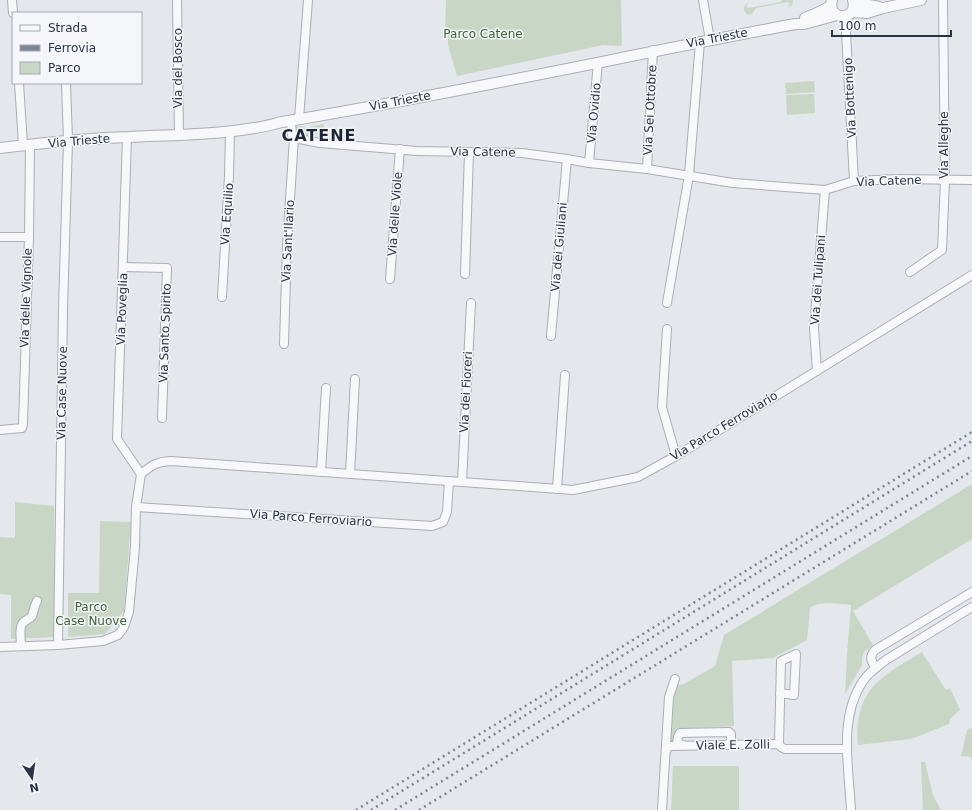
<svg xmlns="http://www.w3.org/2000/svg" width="972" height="810" viewBox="0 0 972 810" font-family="'DejaVu Sans',sans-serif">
	<rect width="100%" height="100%" fill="#e4e7ec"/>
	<!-- green -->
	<g fill="#c9d6c5">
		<polygon points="446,0 621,0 622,46 603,45 457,76 448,45 448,34 445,34"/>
		<path d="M782,0H793L792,5L787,8L790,4L788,2L756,8L752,14C746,16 743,11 744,6L749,2L746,7L749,8L781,2Z"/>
		<polygon points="814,81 815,92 786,94 785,83"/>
		<polygon points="814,94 815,113 787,115 786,95"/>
		<polygon points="324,124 323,140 317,140 320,134 310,133 306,139 297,137 296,127 302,126 305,128"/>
		<path d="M972,484V539L853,611L873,645L864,652L862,658V665L845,694L847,654L851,605C837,604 822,600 810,608L807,640L773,658L732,661L734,726L678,729L673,741H670V702L675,684L682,685L715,666L724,635Z"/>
		<polygon points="15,502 54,506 54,637 11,639 11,595 0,594 0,537 15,538"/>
		<polygon points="100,521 131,522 124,611 105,634 68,637 68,593 99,593"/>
		<path d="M922,652L945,689L947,690L950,688L960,710L950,719L949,724L911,739L858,745C854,690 880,677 922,652Z"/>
		<polygon points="972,727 972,760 971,757 961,756 967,730"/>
		<polygon points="921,762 925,762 933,795 941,810 923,810"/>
		<polygon points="673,766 739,766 739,810 671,810"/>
	</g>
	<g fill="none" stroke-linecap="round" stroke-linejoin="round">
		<defs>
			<g id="minor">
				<polyline points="12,0 13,13"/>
				<polyline points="177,0 179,135"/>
				<polyline points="703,0 710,40"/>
				<polyline points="848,15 846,33 854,181"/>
				<polyline points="19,83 23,145"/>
				<polyline points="299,119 308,0"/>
				<polyline points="127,137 117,439 141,474"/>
				<polyline points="294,138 320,143 417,151 522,153 567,159 589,163 647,169 733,183 825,190 854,181 898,179 972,180"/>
				<polyline points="589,163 598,62"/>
				<polyline points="647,169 653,50"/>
				<polyline points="0,237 29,237"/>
				<polyline points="123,267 167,268 162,418"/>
				<polyline points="910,272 942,250 945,180 943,0"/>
				<polyline points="465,274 469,152"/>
				<polyline points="390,279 400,149"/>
				<polyline points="222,297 229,176 230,131"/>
				<polyline points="667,303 689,175 700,42"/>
				<polyline points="667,329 662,407 676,456"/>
				<polyline points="551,336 567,159"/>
				<polyline points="284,344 287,244 294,138 292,135 291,121"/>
				<polyline points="817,371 814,328 825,190"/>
				<polyline points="0,430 22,428 23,424 29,237 30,145"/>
				<polyline points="321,472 326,388"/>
				<polyline points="350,474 355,379"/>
				<polyline points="462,482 471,303"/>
				<polyline points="557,489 565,375"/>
				<polyline points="136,507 432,526 443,522 447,512 449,481"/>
				<polyline points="58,645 63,309 68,141 66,83"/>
				<path d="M21,646C21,640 19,629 22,624C24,620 29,620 32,616C34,611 34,606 37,601"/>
				<path d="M0,647L58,645L103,641L118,635L124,627L129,612L135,547L136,507L141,474C152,465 156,462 171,461L573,490L638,477L676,456L784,391L972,275"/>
				<path d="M876,668C871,662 869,656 875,650L972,592"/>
				<polyline points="779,744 781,661 796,654 794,695 780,693"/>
				<polyline points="683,745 677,743 678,737 680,733 729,732 731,734 731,742 727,745"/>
				<polyline points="666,751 668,747 671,746 779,744 781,747 785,749 847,749"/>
				<polyline points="662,810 669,697 675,679"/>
				<path d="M851,810C849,768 838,718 863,681C869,672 878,666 886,660L972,607"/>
			</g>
			<g id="tertiary">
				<path d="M832,0C826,21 859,22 853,0"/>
				<polyline points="854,2 879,7"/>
				<polyline points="852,12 867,13 883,8 921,0"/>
				<polyline points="805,18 815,14 831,6"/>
				<path d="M0,148C43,143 86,138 129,137C171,135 213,135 254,128C264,127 273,124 282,122C454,94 624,56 795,24H804L837,15"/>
			</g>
		</defs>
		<!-- minor casing -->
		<use href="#minor" stroke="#a9aeb7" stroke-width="10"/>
		<!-- tertiary casing -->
		<use href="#tertiary" stroke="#a9aeb7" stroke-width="12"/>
		<!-- minor -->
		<use href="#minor" stroke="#f7f8fa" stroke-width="8"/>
		<!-- tertiary -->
		<use href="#tertiary" stroke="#f7f8fa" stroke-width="10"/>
		<!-- rail -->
		<g stroke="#7d8696" stroke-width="2.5" stroke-dasharray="2 4" stroke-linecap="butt">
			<polyline points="356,810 972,432"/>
			<polyline points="371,810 972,441"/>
			<polyline points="395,810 972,456"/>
			<polyline points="419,810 972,471"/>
		</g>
	</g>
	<g text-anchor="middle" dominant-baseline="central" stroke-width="3" stroke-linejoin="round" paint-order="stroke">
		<!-- park labels -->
		<g font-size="12" fill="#3f6138" stroke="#f4f6f9">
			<text x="483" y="34">Parco Catene</text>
			<text x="91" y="607">Parco<tspan x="91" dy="14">Case Nuove</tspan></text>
		</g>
		<!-- street labels -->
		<g font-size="12" fill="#2b3445" stroke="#f4f6f9">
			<text transform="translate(717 38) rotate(-11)">Via Trieste</text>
			<text transform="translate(178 68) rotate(-90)">Via del Bosco</text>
			<text transform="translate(850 98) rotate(-93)">Via Bottenigo</text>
			<text transform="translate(400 101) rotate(-11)">Via Trieste</text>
			<text transform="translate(650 110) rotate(-87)">Via Sei Ottobre</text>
			<text transform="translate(594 113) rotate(-85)">Via Ovidio</text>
			<text transform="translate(79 141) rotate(-5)">Via Trieste</text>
			<text transform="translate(944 145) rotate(-90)">Via Alleghe</text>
			<text transform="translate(483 152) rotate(1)">Via Catene</text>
			<text transform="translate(889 181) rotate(-2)">Via Catene</text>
			<text transform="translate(227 214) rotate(-86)">Via Equilio</text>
			<text transform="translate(395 214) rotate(-86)">Via delle Viole</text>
			<text transform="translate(288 241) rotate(-87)">Via Sant'Ilario</text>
			<text transform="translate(559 247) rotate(-85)">Via dei Giuliani</text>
			<text transform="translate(818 280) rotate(-86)">Via dei Tulipani</text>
			<text transform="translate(26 298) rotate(-88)">Via delle Vignole</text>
			<text transform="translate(122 309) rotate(-88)">Via Poveglia</text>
			<text transform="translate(165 333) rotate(-88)">Via Santo Spirito</text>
			<text transform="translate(466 392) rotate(-87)">Via dei Fioreri</text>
			<text transform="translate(62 393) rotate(-89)">Via Case Nuove</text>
			<text transform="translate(724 426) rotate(-31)">Via Parco Ferroviario</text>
			<text transform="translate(311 518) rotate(4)">Via Parco Ferroviario</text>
			<text transform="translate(733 745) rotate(-1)">Viale E. Zolli</text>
		</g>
		<!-- district labels -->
		<g font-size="16" font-weight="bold" letter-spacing="1" fill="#1d2536" stroke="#f4f6f9">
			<text x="319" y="135">CATENE</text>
		</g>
	</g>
	<!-- legend -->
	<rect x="12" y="12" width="130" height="72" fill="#f4f6f9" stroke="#a4a8b1"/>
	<rect x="20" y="25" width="20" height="6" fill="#f7f8fa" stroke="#a4a8b1"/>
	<text x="48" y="32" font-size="12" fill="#2b3445">Strada</text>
	<rect x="20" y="45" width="20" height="6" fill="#7d8696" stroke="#a4a8b1"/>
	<text x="48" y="52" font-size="12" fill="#2b3445">Ferrovia</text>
	<rect x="20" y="62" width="20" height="12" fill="#c9d6c5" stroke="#a4a8b1"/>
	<text x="48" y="72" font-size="12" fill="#2b3445">Parco</text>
	<!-- north arrow -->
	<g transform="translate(32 778) rotate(167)" stroke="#f4f6f9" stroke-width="3" paint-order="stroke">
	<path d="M0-3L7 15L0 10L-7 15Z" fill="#2b3445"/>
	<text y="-6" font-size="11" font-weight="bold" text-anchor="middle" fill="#2b3445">N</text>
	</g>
	<!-- scale -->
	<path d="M832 30v6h119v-6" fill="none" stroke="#2b3445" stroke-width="2"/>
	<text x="838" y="30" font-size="12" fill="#2b3445" stroke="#f4f6f9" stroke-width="3" paint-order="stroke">100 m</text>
</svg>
